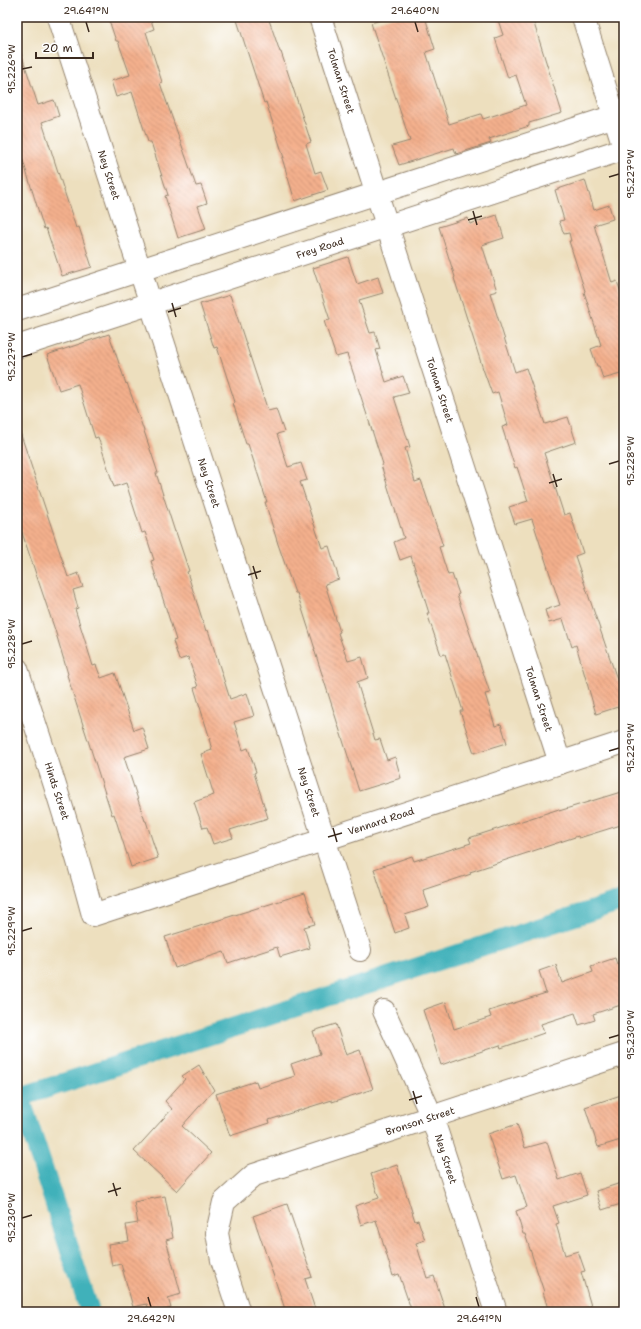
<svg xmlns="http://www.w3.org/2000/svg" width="641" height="1329" viewBox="0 0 641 1329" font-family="'Shantell Sans',sans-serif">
	<defs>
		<pattern id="building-back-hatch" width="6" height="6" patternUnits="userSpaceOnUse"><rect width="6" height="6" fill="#f4b08d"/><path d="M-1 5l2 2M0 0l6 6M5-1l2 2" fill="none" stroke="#c78f73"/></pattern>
	</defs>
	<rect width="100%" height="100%" fill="#fff"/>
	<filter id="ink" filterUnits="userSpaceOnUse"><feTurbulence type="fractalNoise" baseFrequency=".025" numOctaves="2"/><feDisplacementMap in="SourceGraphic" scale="8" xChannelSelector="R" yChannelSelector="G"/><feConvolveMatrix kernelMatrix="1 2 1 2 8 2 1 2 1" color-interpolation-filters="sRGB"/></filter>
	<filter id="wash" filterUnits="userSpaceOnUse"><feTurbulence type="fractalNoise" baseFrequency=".012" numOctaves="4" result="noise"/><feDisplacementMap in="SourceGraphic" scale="16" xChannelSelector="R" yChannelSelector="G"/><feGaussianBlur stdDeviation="0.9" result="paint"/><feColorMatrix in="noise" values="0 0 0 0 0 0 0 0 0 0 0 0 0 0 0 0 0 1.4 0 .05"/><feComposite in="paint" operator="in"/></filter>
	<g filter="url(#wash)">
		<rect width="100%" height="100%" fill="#eddfbe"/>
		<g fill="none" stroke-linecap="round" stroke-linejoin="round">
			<!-- canal -->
			<g stroke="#41b1ba" stroke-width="20">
				<polyline points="17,1095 20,1097 90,1312"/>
				<polyline points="20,1097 624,900"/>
			</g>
		</g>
		<g id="blocks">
			<!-- building -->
			<g fill="url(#building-back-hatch)">
				<polygon points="108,17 150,17 154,29 146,32 162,82 160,83 196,186 201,185 207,203 198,206 206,229 178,238 165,196 168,195 151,142 148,142 132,92 116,97 111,81 130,75 118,41 116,41"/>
				<polygon points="236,17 268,17 280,52 281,52 311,142 306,144 315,173 321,171 328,190 295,201 282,158 284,158 266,102 264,103"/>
				<polygon points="390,17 425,17 435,49 426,52 449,124 481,114 483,119 526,105 516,75 508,78 495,38 503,35 497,17 532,17 562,113 529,123 529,126 489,139 491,143 456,154 454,148 399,165 392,146 410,141 371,23"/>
				<polygon points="20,50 38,105 54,100 59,116 42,122 76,228 79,227 92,267 62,276 46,228 44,229 17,141 17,51"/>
				<polygon points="585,180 594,210 609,205 613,219 594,225 612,283 617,281 624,302 624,373 603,379 599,366 597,366 591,349 601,345 584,292 585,291 569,241 571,241 569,233 564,234 559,221 564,220 555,190"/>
				<polygon points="497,215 504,238 482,245 497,291 490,293 515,372 526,368 545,424 568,417 576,442 544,453 564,515 570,513 583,553 575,556 618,682 624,680 624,705 596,714 576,645 572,647 563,619 549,623 545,610 560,605 532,519 515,524 509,507 528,501 517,467 515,468 502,427 508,425 498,392 492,394 483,369 454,278 455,277 439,227 468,218 470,224"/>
				<polygon points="348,257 357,284 378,277 383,293 359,300 370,333 375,332 380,349 376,350 386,382 403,376 409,393 394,397 410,447 405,448 415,482 421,480 443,546 439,547 448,575 452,574 459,594 457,595 490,693 485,694 495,726 501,724 507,743 474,753 460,711 463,711 445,654 441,655 427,613 429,613 411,556 400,560 394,542 404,538 381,465 383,464 347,354 336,357 324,321 330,320 313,268"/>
				<polygon points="230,295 268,411 276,409 284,432 277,434 288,467 301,463 307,480 300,482 322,548 329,546 339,579 325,584 340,632 338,633 348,661 362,657 368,678 357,682 375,740 380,739 387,760 395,757 401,778 359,791 314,649 315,649 297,593 295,593 278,544 265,502 267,502 248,444 246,444 233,403 235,402 217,347 214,348 200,304"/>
				<polygon points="109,334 126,384 127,383 144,431 158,473 156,473 175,532 176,532 189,571 187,572 206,631 208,630 230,699 247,693 254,716 234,722 243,750 248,748 256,772 254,773 268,818 230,830 233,838 213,844 207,827 203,828 194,802 214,795 201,754 212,750 209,739 210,739 194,688 198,687 188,657 179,660 173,641 176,640 151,561 154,560 145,532 142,533 126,483 114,487 98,437 95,438 78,384 59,390 47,355"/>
				<polygon points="20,432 68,577 78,573 83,587 73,590 78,608 75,609 93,666 96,665 101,678 115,673 134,730 142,727 149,749 124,757 145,821 146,821 158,858 131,867 114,814 112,815 67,675 68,674 55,630 17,518 17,433"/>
				<polygon points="624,791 624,824 579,838 578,836 470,872 471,874 423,890 429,907 405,915 409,928 395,933 374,869 412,856 414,861 471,843 469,838 559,809 559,811"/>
				<polygon points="305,893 315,924 304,927 310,948 280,957 277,947 228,963 224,952 175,968 165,937"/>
				<polygon points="615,958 617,964 624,962 624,1004 593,1014 595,1020 579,1025 575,1013 541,1024 544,1033 501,1048 500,1045 441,1065 423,1010 446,1002 454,1029 491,1017 489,1011 546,993 539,971 556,965 562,983 593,972 591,966"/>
				<polygon points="336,1024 346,1055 360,1050 373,1089 332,1102 332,1100 269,1120 270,1123 230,1136 216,1094 256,1081 258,1088 295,1076 291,1064 320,1054 313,1031"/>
				<polygon points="199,1065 214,1090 182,1126 211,1153 177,1191 134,1151 172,1109 165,1101 185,1079 182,1076"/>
				<polygon points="624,1094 624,1139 598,1147 585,1107"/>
				<polygon points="517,1124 525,1148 547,1142 559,1180 580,1173 587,1195 553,1206 559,1223 556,1224 565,1255 578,1251 585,1271 581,1272 591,1306 583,1309 584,1312 549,1312 543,1292 544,1292 525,1234 523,1234 516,1211 527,1207 516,1175 503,1179 488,1134"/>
				<polygon points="397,1165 415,1221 418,1220 425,1240 416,1243 427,1278 434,1276 446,1312 412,1312 399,1274 393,1276 376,1220 361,1225 355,1206 379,1198 371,1174"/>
				<polygon points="624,1182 624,1203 602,1210 596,1191"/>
				<polygon points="165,1196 173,1238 166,1240 181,1294 168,1298 171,1308 158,1312 150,1312 147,1304 133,1307 121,1264 112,1266 108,1244 129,1241 126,1225 138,1223 134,1202"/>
				<polygon points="287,1204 312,1277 305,1279 316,1312 286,1312 253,1216"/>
			</g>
		</g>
	</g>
	<g filter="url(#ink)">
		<use href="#blocks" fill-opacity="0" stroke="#94846e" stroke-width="1"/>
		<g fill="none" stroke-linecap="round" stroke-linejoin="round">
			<defs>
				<g id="minor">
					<polyline points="58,17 360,950"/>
					<polyline points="320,17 560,763"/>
					<polyline points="583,17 624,147"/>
					<polyline points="17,310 624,113"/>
					<polyline points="17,347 624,149"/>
					<path d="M17,669C44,751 71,832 93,915L624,742"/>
					<polyline points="384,1011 432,1117 496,1312"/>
					<polyline points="239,1312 222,1260 217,1233 224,1202 254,1175 624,1054"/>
				</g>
			</defs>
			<!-- minor casing -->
			<use href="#minor" stroke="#94846e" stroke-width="24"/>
			<!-- minor -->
			<use href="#minor" stroke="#fff" stroke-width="22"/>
		</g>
	</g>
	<!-- ticks -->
	<path fill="none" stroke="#3b2a1e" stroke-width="1.5" d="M86,22L89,32M415,22L418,32M22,69L32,67M609,177L619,174M473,211L477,225M468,220L482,216M172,303L176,317M168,312L181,308M22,357L32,354M609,464L619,461M553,474L557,487M549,483L562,479M253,566L257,579M248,575L261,571M22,644L32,641M609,751L619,748M333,828L337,842M328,837L342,833M22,931L32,928M609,1038L619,1035M413,1091L417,1104M409,1100L422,1096M113,1183L117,1196M108,1192L121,1188M22,1218L32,1215M148,1297L151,1307M476,1297L479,1307"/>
	<g text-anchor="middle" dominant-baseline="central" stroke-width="3" stroke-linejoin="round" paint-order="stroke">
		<!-- street labels -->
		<g font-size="10" fill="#3b2a1e" stroke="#fff">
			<text transform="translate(341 81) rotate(72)">Tolman Street</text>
			<text transform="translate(109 175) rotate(72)">Ney Street</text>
			<text transform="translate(320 248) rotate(-18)">Frey Road</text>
			<text transform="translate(440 390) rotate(72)">Tolman Street</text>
			<text transform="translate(209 483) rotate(72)">Ney Street</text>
			<text transform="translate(539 699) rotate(72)">Tolman Street</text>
			<text transform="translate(57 791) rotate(72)">Hinds Street</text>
			<text transform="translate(309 792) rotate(72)">Ney Street</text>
			<text transform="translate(381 821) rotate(-18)">Vennard Road</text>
			<text transform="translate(420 1121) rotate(-18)">Bronson Street</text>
			<text transform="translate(446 1159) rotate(72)">Ney Street</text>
		</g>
	</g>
	<!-- margin -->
	<rect width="641" height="1329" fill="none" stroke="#fff" stroke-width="44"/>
	<!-- scale -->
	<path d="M36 52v6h57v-6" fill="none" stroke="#3b2a1e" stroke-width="2"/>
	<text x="42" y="52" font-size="12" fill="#3b2a1e" stroke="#ffffff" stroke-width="3" paint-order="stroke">20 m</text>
	<rect x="22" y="22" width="597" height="1285" fill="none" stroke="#3b2a1e" stroke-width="1.5"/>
	<g font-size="10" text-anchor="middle" fill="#3b2a1e">
		<text x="86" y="14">29.641°N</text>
		<text x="415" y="14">29.640°N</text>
		<text transform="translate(11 69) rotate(-90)" y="4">95.226°W</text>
		<text transform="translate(630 174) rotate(-90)" y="4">95.227°W</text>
		<text transform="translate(11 357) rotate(-90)" y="4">95.227°W</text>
		<text transform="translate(630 461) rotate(-90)" y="4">95.228°W</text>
		<text transform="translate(11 644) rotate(-90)" y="4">95.228°W</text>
		<text transform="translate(630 748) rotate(-90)" y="4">95.229°W</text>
		<text transform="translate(11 931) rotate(-90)" y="4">95.229°W</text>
		<text transform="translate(630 1035) rotate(-90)" y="4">95.230°W</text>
		<text transform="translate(11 1218) rotate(-90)" y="4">95.230°W</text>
		<text x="151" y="1322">29.642°N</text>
		<text x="479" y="1322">29.641°N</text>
	</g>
</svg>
